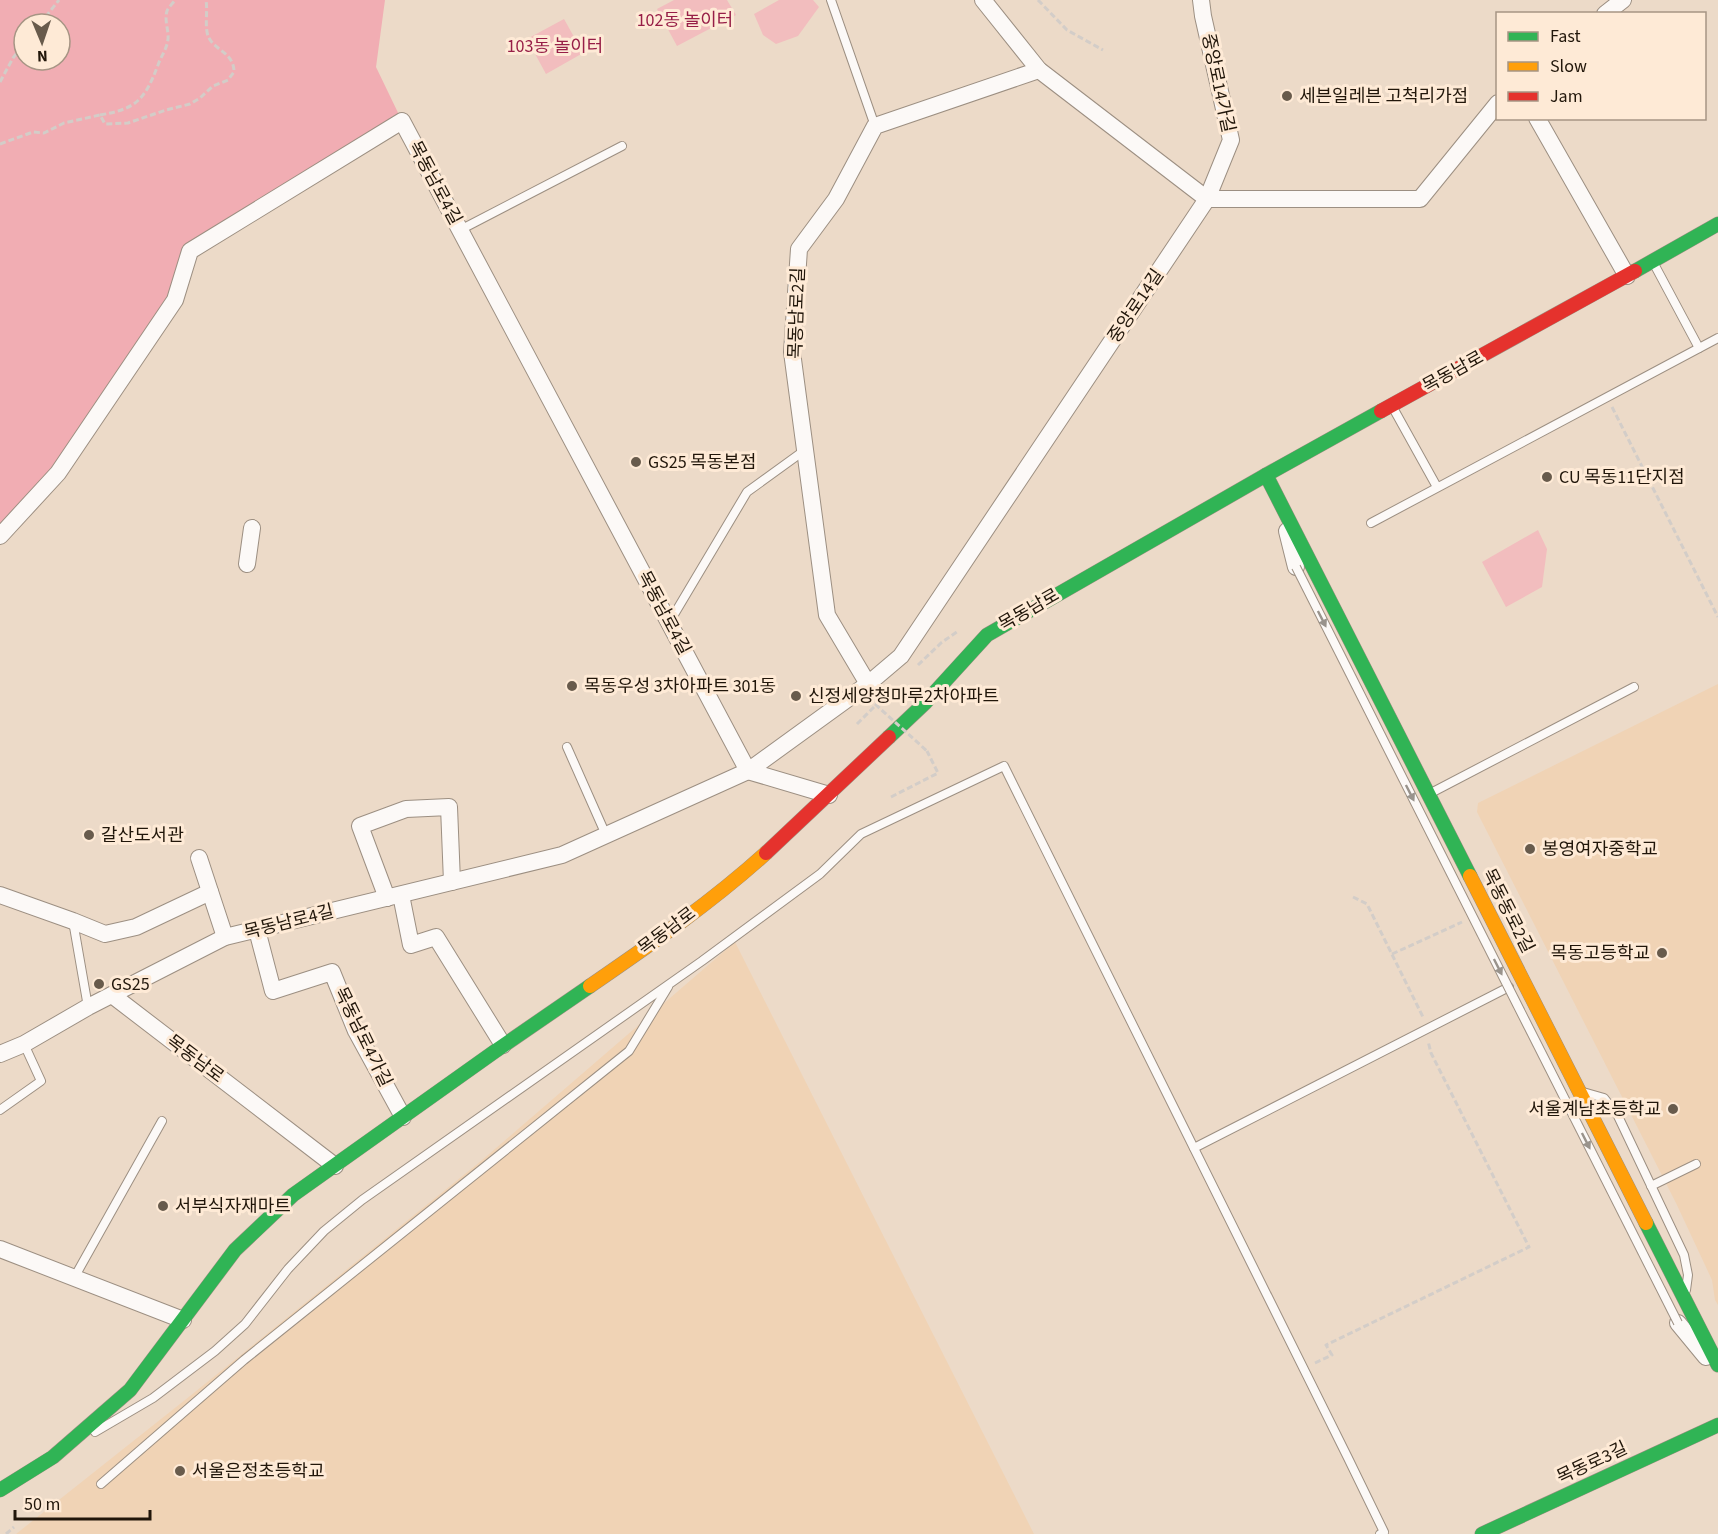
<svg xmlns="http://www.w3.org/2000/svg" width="1718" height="1534" viewBox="0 0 1718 1534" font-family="'Source Sans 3','Noto Sans KR',sans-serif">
	<rect width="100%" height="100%" fill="#ecdac8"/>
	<!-- built -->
	<g fill="#f0d3b5">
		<polygon points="1718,684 1718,1305 1715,1300 1712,1280 1676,1203 1477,812 1478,803"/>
		<polygon points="735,942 1034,1534 16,1534 185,1400 481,1161"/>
	</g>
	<!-- green -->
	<g fill="#f2bdbe">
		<polygon points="674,0 727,0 736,15 677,46 657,9"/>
		<polygon points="779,0 813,0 819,7 798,36 776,44 763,35 754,14"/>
		<polygon points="564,19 583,53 546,74 527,39"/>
		<polygon points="1538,530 1547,549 1542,587 1506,607 1482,562"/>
	</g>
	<!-- forest -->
	<path fill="#f1adb3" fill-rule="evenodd" d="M0,0H385L376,67L402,121L190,251L175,300L58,473L0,536ZM24,24H60V60H24Z"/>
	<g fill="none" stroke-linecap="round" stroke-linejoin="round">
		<defs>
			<g id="lane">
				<polyline points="831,0 875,126"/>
				<polyline points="460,230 622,146"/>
				<polyline points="1653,262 1699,348"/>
				<polyline points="1392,406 1437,487"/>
				<polyline points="1371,523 1718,338"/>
				<polyline points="669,623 747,492 805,450"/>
				<polyline points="567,747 606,835"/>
				<polyline points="1429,794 1634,687"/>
				<polyline points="73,921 88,1007"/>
				<polyline points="1583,1092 1604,1098 1618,1116 1684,1255 1688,1275 1686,1290"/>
				<polyline points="0,1110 41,1081 24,1044"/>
				<polyline points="1194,1148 1509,987"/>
				<polyline points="1651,1186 1696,1164"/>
				<polyline points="74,1278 162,1121"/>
				<polyline points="95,1432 153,1398 215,1351 245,1324 288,1269 324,1231 362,1200 702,961 820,874 861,834 1004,766 1348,1458 1384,1532 1380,1534"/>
				<polyline points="101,1484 244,1360 629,1051 668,987"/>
			</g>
			<g id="street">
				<polyline points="983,0 1039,70 1207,199"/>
				<polyline points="1605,14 1623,0"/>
				<polyline points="1537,118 1627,276"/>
				<polyline points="1207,199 1420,199 1498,103"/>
				<polyline points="1287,531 1296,567"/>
				<polyline points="0,536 58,473 175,300 190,251 402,121 748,771 829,795"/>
				<polyline points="247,564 252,528"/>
				<polyline points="868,684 827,615 792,352 799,249 836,199 875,126 1039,70"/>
				<polyline points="199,858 225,937"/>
				<polyline points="0,895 73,921 105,934 136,927 210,892"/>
				<polyline points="401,895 411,945 436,937 503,1045"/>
				<polyline points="387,898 360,826 406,809 449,807 452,882"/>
				<polyline points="257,930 273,991 332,972 356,1031 403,1117"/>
				<polyline points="112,995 335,1166"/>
				<polyline points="0,1054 24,1044 88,1007 225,937 562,855 748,771 868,684 901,656 1207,199 1231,140 1203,16 1201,0"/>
				<polyline points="0,1249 183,1320"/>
				<polyline points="1678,1323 1706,1357"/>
			</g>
			<g id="fast">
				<polyline points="1635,271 1718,224"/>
				<polyline points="1266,475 1470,876"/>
				<polyline points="889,737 925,703 987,635 1266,475 1381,411"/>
				<polyline points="1646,1223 1718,1365"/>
				<polyline points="0,1490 53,1457 130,1390 235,1250 293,1195 494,1052 590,986"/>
				<polyline points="1482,1534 1718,1425"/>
			</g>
			<g id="slow">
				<polyline points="1470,876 1646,1223"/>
				<path d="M590,986C651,944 712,902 766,853"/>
			</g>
			<g id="jam">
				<polyline points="1381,411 1635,271"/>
				<polyline points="766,853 889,737"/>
			</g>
		</defs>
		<!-- lane casing -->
		<use href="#lane" stroke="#9c8f82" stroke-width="10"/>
		<!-- street casing -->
		<use href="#street" stroke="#9c8f82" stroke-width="18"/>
		<!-- fast casing -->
		<use href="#fast" stroke="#9c8f82" stroke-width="15"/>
		<!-- slow casing -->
		<use href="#slow" stroke="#9c8f82" stroke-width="15"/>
		<!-- jam casing -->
		<use href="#jam" stroke="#9c8f82" stroke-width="15"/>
		<!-- path -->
		<g stroke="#d3cdc8" stroke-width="3" stroke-dasharray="6 3" stroke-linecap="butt">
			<polyline points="1038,0 1067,30 1103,50"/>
			<polyline points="40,24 59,0"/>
			<polyline points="0,82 13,58 24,44"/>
			<path d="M100,115C137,109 145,99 158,65C161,56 167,49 168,39C169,31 164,20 167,11C168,8 173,3 175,0"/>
			<path d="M0,144L33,132L44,133L64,123L100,115L105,124L128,123L166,110L190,104L200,98L213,86L228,80L234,72C234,53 216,51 209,38C204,29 208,12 206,0"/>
			<polyline points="1612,407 1718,617"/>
			<polyline points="918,665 941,643 958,631"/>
			<polyline points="857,724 895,686"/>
			<polyline points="891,797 938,773 927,751"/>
			<polyline points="1353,897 1367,904 1423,1017"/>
			<polyline points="1392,954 1462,922"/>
			<polyline points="1315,1363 1332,1355 1326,1345 1529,1247 1431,1053 1428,1041"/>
			<polyline points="6,1534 14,1527"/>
		</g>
		<!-- lane -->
		<use href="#lane" stroke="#fcf9f7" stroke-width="8"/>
		<!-- street -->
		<use href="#street" stroke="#fcf9f7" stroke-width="16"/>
		<!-- fast -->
		<use href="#fast" stroke="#30b455" stroke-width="14"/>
		<!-- slow -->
		<use href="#slow" stroke="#ff9f0a" stroke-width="14"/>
		<!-- jam -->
		<use href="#jam" stroke="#e5322d" stroke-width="14"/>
		<defs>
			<polyline id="lane-bridge" points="1296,567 1678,1323"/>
		</defs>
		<!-- lane-bridge casing -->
		<use href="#lane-bridge" stroke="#9c8f82" stroke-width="10" stroke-linecap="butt"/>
		<!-- path-bridge -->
		<polyline stroke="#d3cdc8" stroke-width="3" stroke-dasharray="6 3" stroke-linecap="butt" points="875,704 927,751"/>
		<!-- lane-bridge -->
		<use href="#lane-bridge" stroke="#fcf9f7" stroke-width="8"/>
	</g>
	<!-- one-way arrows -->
	<defs><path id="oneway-solid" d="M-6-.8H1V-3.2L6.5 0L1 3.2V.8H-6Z" transform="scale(1.5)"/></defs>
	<g fill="#99938c">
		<use href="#oneway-solid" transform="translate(1322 619) rotate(63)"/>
		<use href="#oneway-solid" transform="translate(1410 793) rotate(63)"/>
		<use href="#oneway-solid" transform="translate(1498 967) rotate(63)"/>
		<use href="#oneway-solid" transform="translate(1586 1141) rotate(63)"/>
	</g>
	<!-- markers -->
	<g fill="#685b4c" stroke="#feead6" stroke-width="2">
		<circle cx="1287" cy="96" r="6"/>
		<circle cx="636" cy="462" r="6"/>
		<circle cx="1547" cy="477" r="6"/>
		<circle cx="572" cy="686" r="6"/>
		<circle cx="796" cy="696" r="6"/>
		<circle cx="89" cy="835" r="6"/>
		<circle cx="1530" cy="849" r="6"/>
		<circle cx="1662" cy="953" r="6"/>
		<circle cx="99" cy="984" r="6"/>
		<circle cx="1673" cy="1109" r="6"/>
		<circle cx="163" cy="1206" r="6"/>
		<circle cx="180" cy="1471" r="6"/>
	</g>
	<g text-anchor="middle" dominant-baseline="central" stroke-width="6" stroke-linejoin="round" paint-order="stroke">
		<!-- park labels -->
		<g font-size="18" fill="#971e47" stroke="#feead6">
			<text x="685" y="20">102동 놀이터</text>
			<text x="555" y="46">103동 놀이터</text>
		</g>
		<!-- street labels -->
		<g font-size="18" fill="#21160a" stroke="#feead6">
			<text transform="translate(1218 83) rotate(78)">중앙로14가길</text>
			<text transform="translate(435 183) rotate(62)">목동남로4길</text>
			<text transform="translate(1136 306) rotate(-56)">중앙로14길</text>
			<text transform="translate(797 313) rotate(-88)">목동남로2길</text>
			<text transform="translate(1453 372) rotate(-29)">목동남로</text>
			<text transform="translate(1029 610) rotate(-30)">목동남로</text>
			<text transform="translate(664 613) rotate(62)">목동남로4길</text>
			<text transform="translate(1508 911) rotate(63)">목동동로2길</text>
			<text transform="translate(289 922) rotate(-14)">목동남로4길</text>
			<text transform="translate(667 931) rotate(-37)">목동남로</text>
			<text transform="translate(363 1037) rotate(64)">목동남로4가길</text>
			<text transform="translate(195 1059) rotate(37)">목동남로</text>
			<text transform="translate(1592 1463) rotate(-25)">목동로3길</text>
		</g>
		<!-- poi labels -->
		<g font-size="18" fill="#21160a" stroke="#feead6" text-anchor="start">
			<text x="1299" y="96">세븐일레븐 고척리가점</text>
			<text x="648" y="462">GS25 목동본점</text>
			<text x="1559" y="477">CU 목동11단지점</text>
			<text x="584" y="686">목동우성 3차아파트 301동</text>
			<text x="808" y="696">신정세양청마루2차아파트</text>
			<text x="101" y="835">갈산도서관</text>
			<text x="1542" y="849">봉영여자중학교</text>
			<text x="1650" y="953" text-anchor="end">목동고등학교</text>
			<text x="111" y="984">GS25</text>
			<text x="1661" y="1109" text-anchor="end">서울계남초등학교</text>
			<text x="175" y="1206">서부식자재마트</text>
			<text x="192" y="1471">서울은정초등학교</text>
		</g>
	</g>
	<!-- legend -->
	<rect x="1496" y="12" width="210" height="108" fill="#feead6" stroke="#a69584" stroke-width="1.5"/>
	<rect x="1508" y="32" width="30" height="9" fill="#30b455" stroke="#a69584" stroke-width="1.5"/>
	<text x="1550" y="42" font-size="18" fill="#21160a">Fast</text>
	<rect x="1508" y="62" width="30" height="9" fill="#ff9f0a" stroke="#a69584" stroke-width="1.5"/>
	<text x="1550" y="72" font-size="18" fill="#21160a">Slow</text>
	<rect x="1508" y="92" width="30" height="9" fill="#e5322d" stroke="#a69584" stroke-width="1.5"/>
	<text x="1550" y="102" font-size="18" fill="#21160a">Jam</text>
	<!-- north arrow -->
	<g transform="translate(42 42) rotate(178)"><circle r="28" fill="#feead6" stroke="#a69584" stroke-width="1.5"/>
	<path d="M0-4.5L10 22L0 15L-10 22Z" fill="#685b4c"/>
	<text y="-9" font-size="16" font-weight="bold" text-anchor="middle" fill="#21160a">N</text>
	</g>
	<!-- scale -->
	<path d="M15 1510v9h135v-9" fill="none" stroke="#21160a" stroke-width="3"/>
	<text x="24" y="1510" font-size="18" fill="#21160a" stroke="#feead6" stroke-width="4.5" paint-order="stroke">50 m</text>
</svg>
